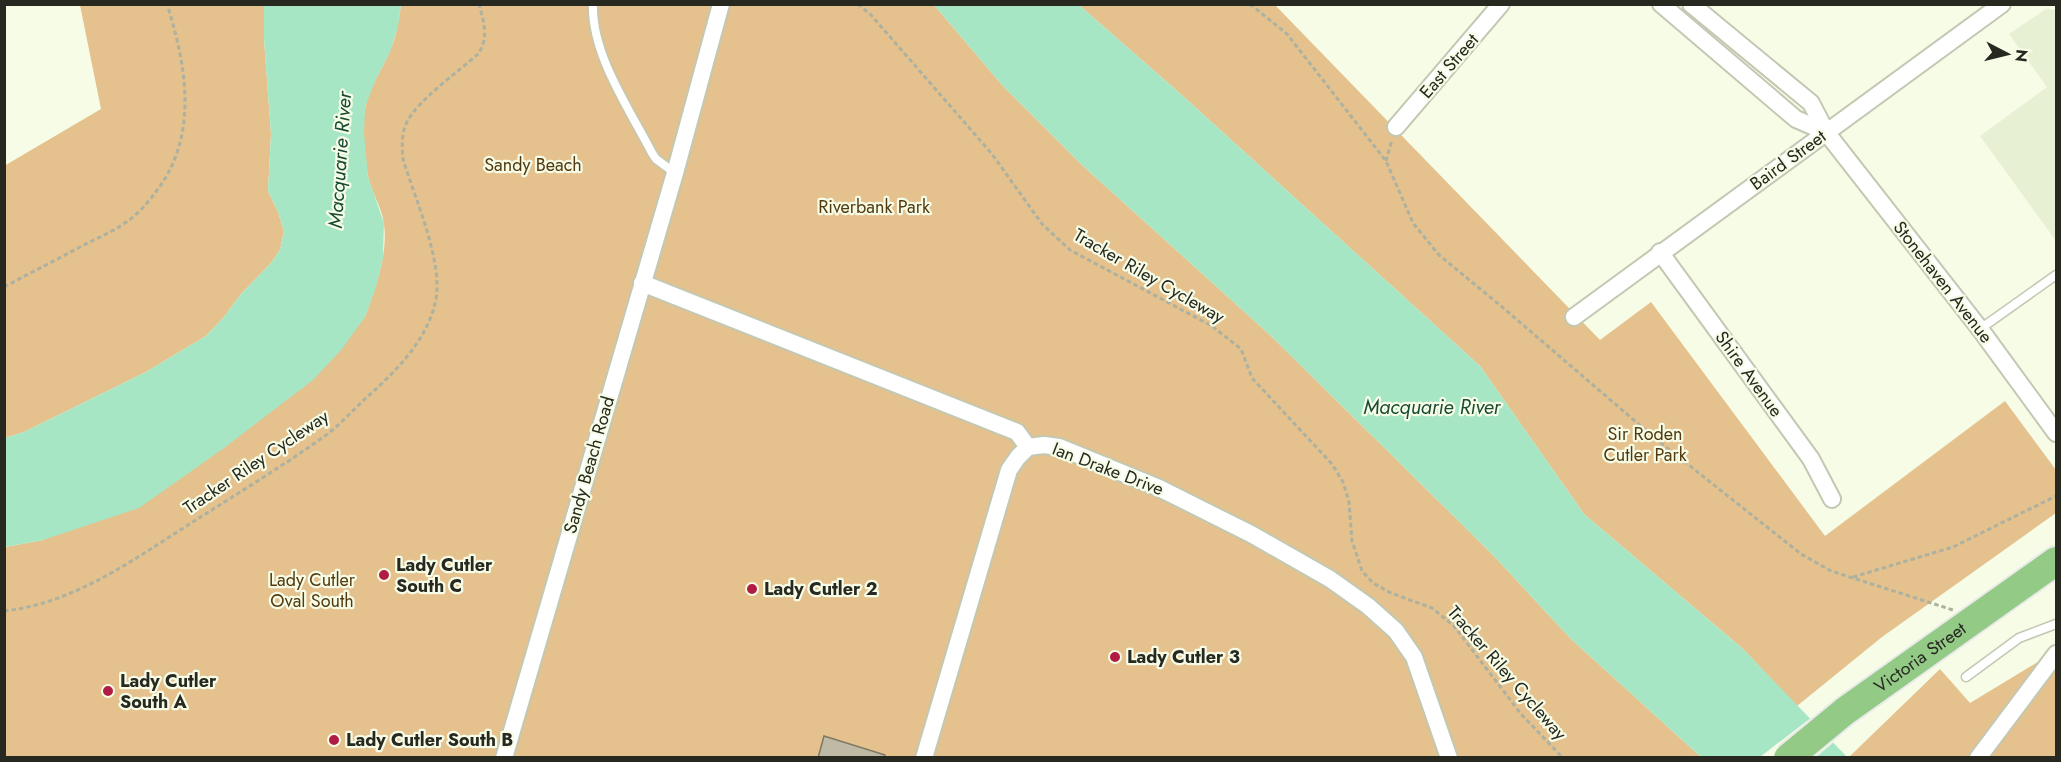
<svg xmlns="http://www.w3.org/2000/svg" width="2061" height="762" viewBox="0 0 2061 762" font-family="Jost,sans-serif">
	<rect width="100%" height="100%" fill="#f6fce6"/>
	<!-- built -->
	<polygon fill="#e8f0d3" points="2046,9 2056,10 2056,241 1980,136 2047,87 2009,34"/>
	<!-- green -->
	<g fill="#e5c18e">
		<path d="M401,4L934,5L1003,86L1082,165L1270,335L1492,554L1571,639L1701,757L5,758V547L43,540L365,317C375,288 388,256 384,224C382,207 371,192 368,176C364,156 362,129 365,108C369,88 381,71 389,53C396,38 399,21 401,4Z"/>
		<polygon points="80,5 264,5 264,39 271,134 268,191 278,212 284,231 280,250 271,263 241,294 224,317 206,336 146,372 24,432 5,438 4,166 101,109"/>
		<polygon points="1079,5 1275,5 1600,340 1651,302 1825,536 2005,401 2056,470 2056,513 1882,637 1797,706 1743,649 1584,514 1480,366 1184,97"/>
		<polygon points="2056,651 2056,757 1848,758 1940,669 1970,703"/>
	</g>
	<!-- water -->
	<g fill="#a6e6c5">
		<polygon points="264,5 401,5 398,26 390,52 376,79 365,107 364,133 368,177 384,223 383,258 376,287 365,317 342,349 313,380 224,448 139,508 43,540 5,547 5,438 24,432 146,372 206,336 224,317 241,294 271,263 280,250 284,231 278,212 268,191 271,134 264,39"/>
		<polygon points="934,5 1079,5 1184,97 1480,366 1584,514 1743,649 1847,757 1701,757 1571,639 1492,554 1270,335 1082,165 1003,86"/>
	</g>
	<!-- pier -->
	<polygon fill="#f6fce6" points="1812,717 1835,741 1815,758 1760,757"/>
	<!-- building -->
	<polygon fill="#bebaa5" stroke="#7d7964" stroke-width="1.5" points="824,736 885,755 884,758 818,758"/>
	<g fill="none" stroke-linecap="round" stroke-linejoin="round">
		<defs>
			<g id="service">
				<path d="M593,4C591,54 630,110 652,153L656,159L675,173"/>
				<polyline points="1980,329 2056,275"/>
				<polyline points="1966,677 2019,638 2056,624"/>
			</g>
			<g id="minor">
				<polyline points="1661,4 1796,119 1826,132"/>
				<polyline points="1691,4 1811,103 1826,132 1980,329 2056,433"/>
				<polyline points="1396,127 1501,4"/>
				<polyline points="1660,252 1811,459 1832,499"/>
				<polyline points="642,283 1017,432 1028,447 1044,445 1059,447 1159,488 1251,534 1330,579 1368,606 1396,631 1414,657 1449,758"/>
				<polyline points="1574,317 2002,4"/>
				<polyline points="504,758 675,173 721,4"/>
				<polyline points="924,758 1009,470 1018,457 1028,447"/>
				<polyline points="1978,758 2056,654"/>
			</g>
			<polyline id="trunk" points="2028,581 2056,561"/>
		</defs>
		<!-- service casing -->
		<use href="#service" stroke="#c2c8b2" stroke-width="11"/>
		<!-- minor casing -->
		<use href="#minor" stroke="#c2c8b2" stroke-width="20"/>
		<!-- trunk casing -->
		<use href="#trunk" stroke="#e9eae9" stroke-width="32"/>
		<!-- path -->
		<g stroke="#acb1a0" stroke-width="3" stroke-dasharray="4.5 3" stroke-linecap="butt">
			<polyline points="858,4 871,15 992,154 1042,224 1070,250 1212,326 1241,349 1252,378 1332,464 1343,482 1349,502 1352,541 1362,571 1373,583 1391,593 1432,608 1454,626 1521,714 1563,758"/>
			<polyline points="1250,4 1287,34 1386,161 1413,223 1439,255 1501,306 1656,439 1801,554 1831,571 1953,610"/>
			<polyline points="1386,161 1392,140"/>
			<path d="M4,287C30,273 56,260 82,246C95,239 110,233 122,225C135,217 146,205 155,193C199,137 187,68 167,4"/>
			<polyline points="1853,577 1953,547 2056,496"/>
			<path d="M4,611C79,603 142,553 204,515C243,490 284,465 322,438C338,427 352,411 366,398C395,372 425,343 435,304C445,265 415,199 403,159C402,147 401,134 407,122C417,101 459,71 478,54C489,38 484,23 479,4"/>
		</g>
		<!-- service -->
		<use href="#service" stroke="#fff" stroke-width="8"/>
		<!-- minor -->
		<use href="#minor" stroke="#fff" stroke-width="16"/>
		<!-- trunk -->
		<use href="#trunk" stroke="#92ca86" stroke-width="28"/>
		<defs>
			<g id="trunk-bridge">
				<path id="s1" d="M1788,758L1845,711L2028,581"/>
			</g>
		</defs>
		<!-- trunk-bridge casing -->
		<use href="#trunk-bridge" stroke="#e9eae9" stroke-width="32" stroke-linecap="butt"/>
		<!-- trunk-bridge -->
		<use href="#trunk-bridge" stroke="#92ca86" stroke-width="28"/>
	</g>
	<!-- markers -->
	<g fill="#b01c44" stroke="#f6fce6" stroke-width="2">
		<circle cx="384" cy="575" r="6"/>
		<circle cx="752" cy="589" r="6"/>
		<circle cx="1115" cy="657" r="6"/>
		<circle cx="108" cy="691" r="6"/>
		<circle cx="334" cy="740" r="6"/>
	</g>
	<g text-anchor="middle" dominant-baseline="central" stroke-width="4.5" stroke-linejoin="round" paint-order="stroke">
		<!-- street labels -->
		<g font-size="18" fill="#272921" stroke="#f6fce6">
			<text transform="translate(1449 66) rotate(-49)">East Street</text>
			<text transform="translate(1788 160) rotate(-36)">Baird Street</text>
			<text transform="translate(1149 276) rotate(30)">Tracker Riley Cycleway</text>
			<text transform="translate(1943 282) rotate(52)">Stonehaven Avenue</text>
			<text transform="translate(1749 374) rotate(54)">Shire Avenue</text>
			<text transform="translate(256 462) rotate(-34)">Tracker Riley Cycleway</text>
			<text transform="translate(589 465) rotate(-74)">Sandy Beach Road</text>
			<text transform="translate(1108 469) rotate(21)">Ian Drake Drive</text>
			<text stroke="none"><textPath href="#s1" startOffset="166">Victoria Street</textPath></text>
			<text transform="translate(1507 673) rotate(49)">Tracker Riley Cycleway</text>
		</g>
		<!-- park labels -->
		<g font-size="18" fill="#52390f" stroke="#f6fce6">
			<text x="533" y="165">Sandy Beach</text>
			<text x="874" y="207">Riverbank Park</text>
			<text x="1645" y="434">Sir Roden<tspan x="1645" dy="21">Cutler Park</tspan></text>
			<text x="312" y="580">Lady Cutler<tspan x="312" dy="21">Oval South</tspan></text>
		</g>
		<!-- poi labels -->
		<g font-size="18" font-weight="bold" fill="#272921" stroke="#f6fce6" text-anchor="start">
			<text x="396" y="565">Lady Cutler<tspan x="396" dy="21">South C</tspan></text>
			<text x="764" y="589">Lady Cutler 2</text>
			<text x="1127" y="657">Lady Cutler 3</text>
			<text x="120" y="681">Lady Cutler<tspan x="120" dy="21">South A</tspan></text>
			<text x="346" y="740">Lady Cutler South B</text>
		</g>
		<!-- water labels -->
		<g font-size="20" font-style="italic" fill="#184a35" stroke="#f6fce6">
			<text transform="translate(340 160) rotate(-86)">Macquarie River</text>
			<text x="1432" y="407">Macquarie River</text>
		</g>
	</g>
	<!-- border -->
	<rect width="2061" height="762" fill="none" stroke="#272921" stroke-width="12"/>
	<!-- north arrow -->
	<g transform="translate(2007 54) rotate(97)" stroke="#f6fce6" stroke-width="4.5" paint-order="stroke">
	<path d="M0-4.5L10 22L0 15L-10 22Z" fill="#272921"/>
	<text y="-9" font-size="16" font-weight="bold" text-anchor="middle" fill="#272921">N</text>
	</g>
</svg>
